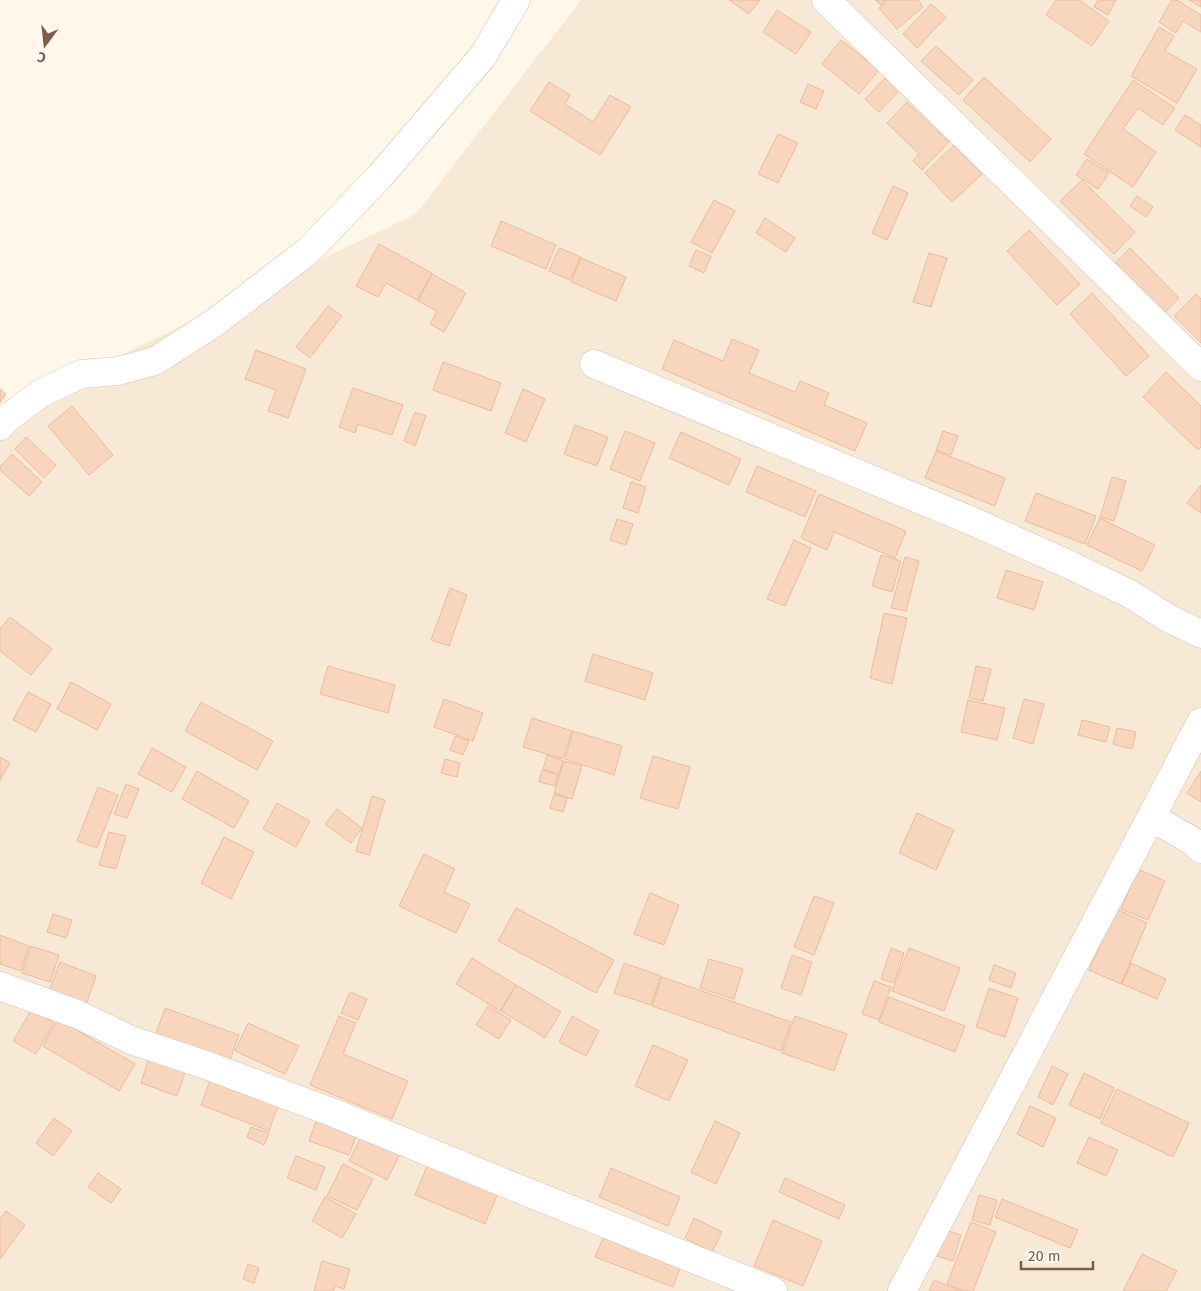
<svg xmlns="http://www.w3.org/2000/svg" width="1201" height="1291" font-family="'Fira Sans',sans-serif">
<rect width="100%" height="100%" fill="#fff7e9"/>
<path fill="#f8e9d6" d="M581,0H1201V1291H0V413L416,214Z"/>
<path fill="#f8d5bd" stroke="#ecbb9b" d="M729,0H760L749,14Z
M875,0H886L881,5Z
M888,0H918L923,7L897,29L879,8Z
M1056,0H1079L1109,21L1092,46L1046,15Z
M1098,0H1116L1108,15L1094,7Z
M1172,0H1177L1201,15V32L1183,21L1176,33L1159,22Z
M1189,0H1201V7Z
M931,4L946,17L917,48L903,34Z
M777,10L811,32L796,54L763,32Z
M1159,27L1174,36L1165,51L1197,69L1177,103L1131,76Z
M841,40L879,70L859,94L822,64Z
M936,46L973,80L959,95L921,61Z
M984,77L1051,139L1030,162L963,100Z
M885,78L899,91L879,112L865,99Z
M1133,80L1175,108L1163,125L1138,108L1123,129L1156,152L1133,187L1084,154Z
M549,82L570,95L565,104L593,122L610,95L631,107L600,155L530,111Z
M808,84L824,91L816,109L800,102Z
M907,102L949,142L922,170L913,161L919,154L887,123Z
M1185,115L1201,125V147L1175,130Z
M778,134L798,143L778,183L758,174Z
M954,145L982,174L952,202L925,173Z
M1087,159L1109,173L1098,189L1076,175Z
M1082,180L1135,232L1114,254L1060,201Z
M893,186L908,193L887,240L872,233Z
M1137,196L1153,207L1146,217L1130,206Z
M714,200L735,211L712,253L691,242Z
M765,218L795,238L786,252L756,233Z
M501,221L556,245L546,269L491,246Z
M1029,230L1080,284L1057,305L1007,251Z
M379,244L432,273L417,300L386,283L378,297L356,286Z
M559,248L581,257L570,280L549,271Z
M1130,248L1179,298L1165,312L1115,263Z
M696,250L711,256L704,273L689,266Z
M929,253L947,258L931,307L913,302Z
M581,258L626,277L616,301L571,282Z
M432,274L466,293L444,332L430,324L437,311L418,301Z
M1092,293L1149,356L1126,376L1070,314Z
M1196,294L1201,299V343L1174,316Z
M328,306L342,316L310,358L296,347Z
M732,339L759,350L749,373L795,392L800,381L829,393L824,405L867,423L855,451L662,369L674,340L723,361Z
M256,350L306,369L288,418L268,411L276,390L245,379Z
M443,362L501,383L491,411L433,390Z
M1166,372L1201,406V447L1198,450L1143,397Z
M353,388L403,405L392,435L358,424L355,433L339,427Z
M0,389L6,394L0,403Z
M523,389L545,399L526,442L505,433Z
M72,406L113,455L89,475L48,426Z
M415,412L426,416L415,446L404,441Z
M575,425L608,437L597,466L564,454Z
M625,431L655,443L640,481L610,469Z
M943,431L958,436L951,455L936,450Z
M681,432L741,459L729,485L669,458Z
M26,437L56,465L44,478L15,449Z
M936,451L1005,478L995,506L925,478Z
M12,454L42,482L29,496L0,470V467Z
M757,466L816,491L805,517L746,492Z
M1112,477L1126,481L1114,521L1100,517Z
M631,482L646,487L638,513L623,508Z
M1201,485V513L1187,503Z
M1036,493L1096,516L1085,544L1025,521Z
M819,494L906,531L895,558L834,532L827,550L801,538Z
M1100,518L1155,545L1142,571L1087,545Z
M617,519L633,524L626,545L610,540Z
M794,540L811,548L785,606L767,599Z
M881,555L901,561L892,592L872,586Z
M905,557L919,561L906,611L891,608Z
M1006,570L1043,582L1034,610L997,598Z
M450,588L467,595L449,646L431,640Z
M884,613L907,618L892,684L870,678Z
M10,617L52,649L31,675L0,651V629Z
M593,654L653,673L645,700L585,681Z
M328,666L395,685L388,713L320,694Z
M976,666L991,669L983,701L969,698Z
M71,682L111,704L97,730L57,709Z
M28,692L51,704L36,732L13,720Z
M444,699L483,713L473,741L434,727Z
M1024,699L1044,704L1033,744L1013,738Z
M968,700L1005,708L997,740L961,732Z
M201,702L273,741L257,770L185,731Z
M532,718L572,731L563,759L523,747Z
M1082,720L1110,727L1106,742L1078,735Z
M1117,728L1136,732L1132,749L1113,744Z
M573,731L622,746L614,775L565,759Z
M455,736L469,741L463,755L450,750Z
M152,748L186,767L172,792L138,774Z
M547,755L563,761L559,774L543,769Z
M653,756L690,767L678,809L640,798Z
M0,757L10,763L0,780Z
M445,759L460,763L457,777L441,773Z
M564,761L582,766L572,799L554,793Z
M542,770L558,775L555,786L539,782Z
M197,771L249,801L234,828L182,799Z
M1201,771V802L1187,793Z
M126,784L139,789L127,818L114,814Z
M98,787L118,795L97,848L77,841Z
M554,794L567,798L563,812L550,808Z
M372,796L385,800L369,855L356,851Z
M277,803L310,821L296,847L263,829Z
M337,809L362,828L351,843L325,824Z
M917,813L954,830L936,870L899,853Z
M109,832L126,836L116,869L99,865Z
M224,837L254,852L231,899L201,883Z
M424,854L455,869L444,892L470,904L456,933L399,906Z
M1138,869L1165,881L1148,920L1121,909Z
M650,893L679,905L664,945L634,934Z
M814,896L834,903L814,955L794,947Z
M516,908L614,960L596,993L498,941Z
M1116,909L1147,923L1121,984L1089,970Z
M53,914L72,920L66,938L47,932Z
M0,935L29,946L21,971L0,964Z
M31,946L59,955L50,982L22,973Z
M891,948L904,953L894,983L881,979Z
M909,948L960,968L944,1011L892,991Z
M792,955L812,962L801,995L781,988Z
M472,958L516,985L500,1011L456,984Z
M709,959L743,969L734,999L700,988Z
M60,962L96,976L86,1005L49,991Z
M624,963L661,976L651,1005L614,993Z
M1131,963L1166,979L1157,999L1122,984Z
M994,965L1016,973L1011,988L989,980Z
M662,977L791,1022L781,1051L652,1006Z
M874,981L891,987L879,1020L862,1014Z
M516,985L561,1012L545,1038L501,1011Z
M989,988L1018,998L1005,1037L976,1027Z
M350,992L367,999L358,1020L341,1013Z
M889,997L965,1026L955,1052L879,1022Z
M488,1006L511,1020L499,1039L476,1025Z
M165,1008L239,1035L229,1063L155,1036Z
M32,1009L54,1023L36,1054L13,1041Z
M339,1016L356,1023L343,1054L408,1081L392,1119L310,1085Z
M572,1016L599,1031L586,1056L559,1042Z
M795,1016L847,1034L834,1071L782,1053Z
M58,1019L135,1064L119,1091L43,1046Z
M248,1023L299,1046L285,1074L235,1051Z
M653,1045L688,1060L669,1101L635,1086Z
M150,1055L187,1067L177,1096L141,1083Z
M1052,1066L1068,1074L1053,1105L1038,1097Z
M1084,1073L1114,1088L1100,1119L1069,1105Z
M211,1078L279,1103L269,1131L201,1105Z
M1117,1089L1189,1123L1173,1157L1101,1123Z
M1030,1106L1056,1118L1043,1147L1017,1134Z
M54,1118L72,1131L53,1156L36,1143Z
M317,1119L357,1133L349,1155L309,1141Z
M715,1121L740,1133L716,1184L691,1172Z
M251,1127L269,1133L264,1145L247,1137Z
M362,1135L400,1154L387,1180L349,1161Z
M1089,1137L1118,1150L1106,1176L1077,1163Z
M296,1156L325,1167L316,1190L287,1178Z
M343,1164L373,1179L357,1210L327,1196Z
M428,1164L498,1193L485,1224L415,1195Z
M611,1168L680,1197L668,1226L599,1197Z
M98,1173L121,1189L111,1203L88,1187Z
M785,1178L845,1205L839,1219L779,1192Z
M979,1195L997,1200L990,1225L972,1220Z
M325,1197L356,1214L342,1238L312,1221Z
M1002,1199L1078,1230L1070,1248L995,1217Z
M6,1211L25,1225L0,1259V1219Z
M694,1218L722,1232L712,1252L685,1238Z
M773,1220L822,1241L803,1286L754,1266Z
M971,1222L996,1232L973,1291H965L947,1284Z
M942,1229L961,1235L953,1261L934,1255Z
M604,1236L681,1266L673,1287L595,1257Z
M1142,1254L1177,1271L1166,1291H1123Z
M322,1261L350,1269L344,1289L335,1286L333,1291H314Z
M248,1264L259,1268L254,1283L243,1279Z
M934,1280L961,1291H929Z"/>
<g fill="none" stroke-linecap="round" stroke-linejoin="round">
<g stroke="#d6c0af" stroke-width="29">
<path id="minor" d="M826,0L1201,367
M594,364L974,522L1070,565L1130,594L1168,618L1201,634
M0,426L5,420L41,393L81,374L118,371L155,361L214,323L308,251L381,175L483,56L516,0
M1151,817L1194,842L1201,849
M0,986L77,1014L131,1040L206,1065L334,1113L522,1190L773,1291
M902,1291L1201,722"/>
</g>
<use href="#minor" stroke="#fff" stroke-width="28"/>
</g>
<g transform="translate(45 45) rotate(195)" stroke="#fffaf2" stroke-width="4" paint-order="stroke">
<path d="M0-4L9 19L0 12L-9 19Z" fill="#7e5c48"/>
<text y="-8" font-size="14" font-weight="bold" text-anchor="middle" fill="#7e5c48">С</text>
</g>
<path d="M1021 1261v8h72v-8" fill="none" stroke="#7e5c48" stroke-width="2.5"/>
<text x="1028" y="1261" font-size="15" fill="#7e5c48" stroke="#fffaf2" stroke-width="4" paint-order="stroke">20 m</text>
</svg>
